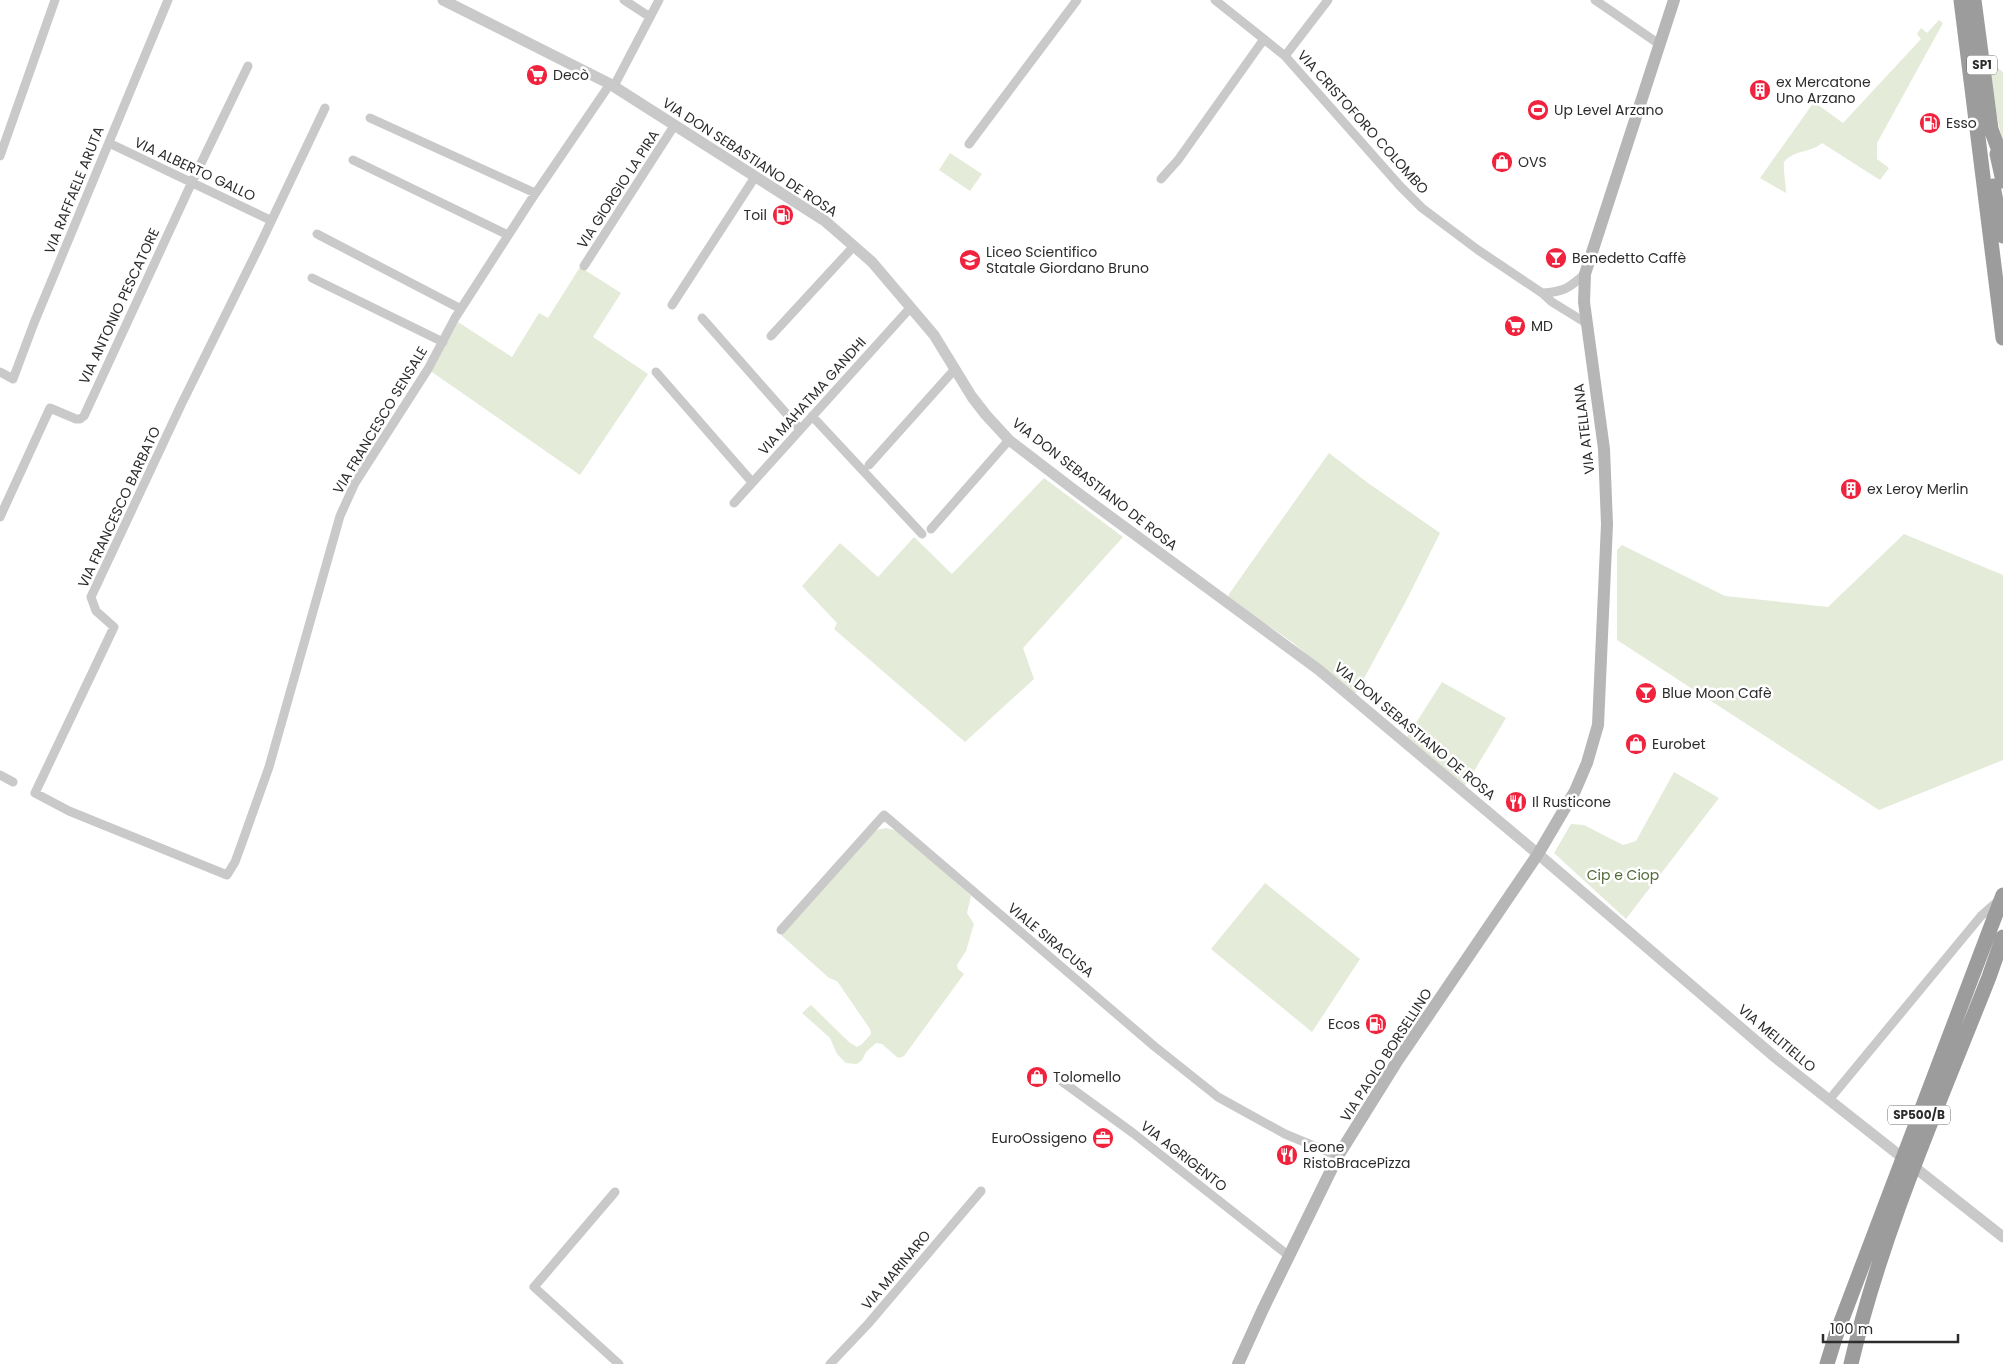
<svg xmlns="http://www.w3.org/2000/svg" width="2003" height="1364" font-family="Poppins,sans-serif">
<rect width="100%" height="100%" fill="#fff"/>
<path fill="#e4ebd8" d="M1939,20L1943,23L1877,143V159L1889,168L1880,180L1822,143C1811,153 1795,149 1784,162C1783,172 1786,182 1786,193L1760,178L1814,102L1843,123L1921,39L1917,34L1921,28L1927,33Z
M1989,65L1995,66L2003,72V142L1998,122Z
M950,153L982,174L970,191L939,170Z
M580,267L621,293L593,337L648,374L580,475L429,370L458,322L512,357L539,313L548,318Z
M1329,453L1368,483L1440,533L1406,601L1355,695L1292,642L1228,598L1229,594Z
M1044,478L1123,537L1023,648L1034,679L965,742L834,629L837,623L802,586L840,543L878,577L914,537L952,574Z
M1904,534L2003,575V760L1879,810L1617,640V550L1622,545L1725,596L1828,607Z
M1442,682L1506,718L1465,786L1407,737Z
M1674,772L1719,798L1626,919L1554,853L1571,824L1584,825L1623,845L1636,841Z
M886,828L898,831L971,896L967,913L974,924L966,951L957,965L958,969L964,974L904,1056L899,1058L897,1057L882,1044L876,1043L866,1052L862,1060L857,1064L846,1063L837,1054L830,1038L802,1013L811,1005L849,1042L857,1047L862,1044L871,1034L870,1029L837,981L829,978L781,935L876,830Z
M1265,883L1360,959L1312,1032L1211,949Z"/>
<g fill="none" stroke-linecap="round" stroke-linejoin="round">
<path stroke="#c9c9c9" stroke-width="9" d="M624,0L650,17
M1215,0L1285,56L1400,186L1422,208L1478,250L1542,293L1552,302L1586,323
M1595,0L1659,44
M1285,56L1328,0
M614,86L659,0
M325,108L257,251L181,405L91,597L96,611L114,627L35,793L69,811L227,875L235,862L243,840L269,767L340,516L355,483L428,369L455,318L531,200L610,84
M370,118L535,193
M109,143L270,220
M969,144L1077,0
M0,156L55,0
M353,160L508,235
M1161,179L1178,160L1264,39
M317,234L461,309
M584,266L674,126
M312,278L443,342
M1542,293C1564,292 1569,288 1585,274
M672,305L755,177
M702,318L800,429
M771,336L854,246
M0,372L13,379L34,323L168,0
M656,372L752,482
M812,416L922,534
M869,465L955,369
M734,503L911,307
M0,517L50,408L76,419H80L84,416L192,182L248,66
M931,529L1009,440
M0,775L13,782
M781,930L884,815L1154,1046L1218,1097L1285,1134L1338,1156
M1060,1080L1133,1133L1289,1256
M1829,1100L1981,916L1997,902
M615,1192L534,1287L619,1364
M830,1364L868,1324L981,1191"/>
<path stroke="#c9c9c9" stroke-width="11" d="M443,0L610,84L825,221L872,262L934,335L972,397L986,415L1009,440L1077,492L1319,670L1538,854L1776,1058L2003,1237"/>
<path stroke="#b6b6b6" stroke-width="12" d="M1238,1364L1263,1309L1338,1156L1396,1063L1538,854L1575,791L1587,763L1598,725L1607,524L1604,449L1584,302L1585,274L1674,0"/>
<path stroke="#9c9c9c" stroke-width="15" d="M1961,0L2003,338
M1974,0L1991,129L2003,162
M1997,154L2003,181
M1993,186L2003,236
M1827,1364L1836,1335"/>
<path stroke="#9c9c9c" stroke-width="15" d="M1836,1335L2003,895
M1851,1364C1882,1231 1939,1104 1989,977L2003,937"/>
</g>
<defs>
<g id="supermarket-disc" transform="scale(1.125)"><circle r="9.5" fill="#ef233e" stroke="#fff"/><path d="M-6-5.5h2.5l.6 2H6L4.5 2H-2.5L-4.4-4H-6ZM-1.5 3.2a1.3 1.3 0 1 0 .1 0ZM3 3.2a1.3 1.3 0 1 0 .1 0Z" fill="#fff"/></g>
<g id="building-disc" transform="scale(1.125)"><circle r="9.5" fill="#ef233e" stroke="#fff"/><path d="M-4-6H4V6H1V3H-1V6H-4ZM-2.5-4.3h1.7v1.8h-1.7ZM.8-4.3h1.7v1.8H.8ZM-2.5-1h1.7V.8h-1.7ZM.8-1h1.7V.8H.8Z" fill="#fff"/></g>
<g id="stadium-disc" transform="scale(1.125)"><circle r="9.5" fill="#ef233e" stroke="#fff"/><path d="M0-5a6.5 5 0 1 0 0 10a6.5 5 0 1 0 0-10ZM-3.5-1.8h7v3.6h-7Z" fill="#fff"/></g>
<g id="fuel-disc" transform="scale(1.125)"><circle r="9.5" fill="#ef233e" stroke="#fff"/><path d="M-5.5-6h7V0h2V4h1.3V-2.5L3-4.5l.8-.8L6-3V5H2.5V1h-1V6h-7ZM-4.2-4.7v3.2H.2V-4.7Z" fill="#fff"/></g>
<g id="shop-disc" transform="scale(1.125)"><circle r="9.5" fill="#ef233e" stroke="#fff"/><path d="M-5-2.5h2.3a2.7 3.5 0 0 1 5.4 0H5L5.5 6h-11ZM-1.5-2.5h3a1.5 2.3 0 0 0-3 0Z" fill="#fff"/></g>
<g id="bar-disc" transform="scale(1.125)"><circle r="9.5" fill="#ef233e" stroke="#fff"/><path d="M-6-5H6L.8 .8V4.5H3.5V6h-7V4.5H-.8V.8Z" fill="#fff"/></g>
<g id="school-disc" transform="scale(1.125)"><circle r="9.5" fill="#ef233e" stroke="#fff"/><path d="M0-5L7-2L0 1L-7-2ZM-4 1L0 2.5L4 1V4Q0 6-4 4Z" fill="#fff"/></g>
<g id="restaurant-disc" transform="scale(1.125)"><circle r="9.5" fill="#ef233e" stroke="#fff"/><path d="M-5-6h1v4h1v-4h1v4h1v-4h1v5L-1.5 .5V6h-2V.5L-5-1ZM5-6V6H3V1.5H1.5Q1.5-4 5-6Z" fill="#fff"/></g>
<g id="office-disc" transform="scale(1.125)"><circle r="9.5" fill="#ef233e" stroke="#fff"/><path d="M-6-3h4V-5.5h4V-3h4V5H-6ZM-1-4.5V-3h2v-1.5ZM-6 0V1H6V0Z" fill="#fff"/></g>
</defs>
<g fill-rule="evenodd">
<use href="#supermarket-disc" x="537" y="75"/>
<use href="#building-disc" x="1760" y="90"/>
<use href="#stadium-disc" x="1538" y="110"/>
<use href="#fuel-disc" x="1930" y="123"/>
<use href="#shop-disc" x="1502" y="162"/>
<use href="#fuel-disc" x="783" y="215"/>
<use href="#bar-disc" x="1556" y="258"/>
<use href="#school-disc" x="970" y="260"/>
<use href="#supermarket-disc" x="1515" y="326"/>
<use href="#building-disc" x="1851" y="489"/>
<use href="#bar-disc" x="1646" y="693"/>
<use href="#shop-disc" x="1636" y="744"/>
<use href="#restaurant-disc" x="1516" y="802"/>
<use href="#fuel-disc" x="1376" y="1024"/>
<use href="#shop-disc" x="1037" y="1077"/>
<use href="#office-disc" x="1103" y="1138"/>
<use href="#restaurant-disc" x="1287" y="1155"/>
</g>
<g text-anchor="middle" stroke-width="5" stroke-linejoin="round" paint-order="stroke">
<g fill="#fff" stroke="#6b6b6b" stroke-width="1">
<rect x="1967" y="55.5" width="30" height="19" rx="4"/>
<rect x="1888" y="1105.5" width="62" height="19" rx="4"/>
</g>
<g font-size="12" font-weight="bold" fill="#2c2c2c">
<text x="1982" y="69">SP1</text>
<text x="1919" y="1119">SP500/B</text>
</g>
<g font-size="14" fill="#2c2c2c" stroke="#fff" text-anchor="start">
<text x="553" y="80">Decò</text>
<text x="1776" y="87">ex Mercatone<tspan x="1776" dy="16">Uno Arzano</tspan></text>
<text x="1554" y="115">Up Level Arzano</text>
<text x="1946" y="128">Esso</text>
<text x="1518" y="167">OVS</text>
<text x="767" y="220" text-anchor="end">Toil</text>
<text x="986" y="257">Liceo Scientifico<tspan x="986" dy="16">Statale Giordano Bruno</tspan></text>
<text x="1572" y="263">Benedetto Caffè</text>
<text x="1531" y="331">MD</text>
<text x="1867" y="494">ex Leroy Merlin</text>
<text x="1662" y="698">Blue Moon Cafè</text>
<text x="1652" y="749">Eurobet</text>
<text x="1532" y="807">Il Rusticone</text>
<text x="1360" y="1029" text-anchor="end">Ecos</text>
<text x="1053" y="1082">Tolomello</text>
<text x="1087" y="1143" text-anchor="end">EuroOssigeno</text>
<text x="1303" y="1152">Leone<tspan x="1303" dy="16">RistoBracePizza</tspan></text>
</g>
<g font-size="14" fill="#2c2c2c" stroke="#fff">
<text transform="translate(1363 122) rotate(48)" y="5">VIA CRISTOFORO COLOMBO</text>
<text transform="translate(750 157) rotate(33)" y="5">VIA DON SEBASTIANO DE ROSA</text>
<text transform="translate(195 169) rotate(25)" y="5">VIA ALBERTO GALLO</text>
<text transform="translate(618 189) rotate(-57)" y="5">VIA GIORGIO LA PIRA</text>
<text transform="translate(74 190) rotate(-68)" y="5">VIA RAFFAELE ARUTA</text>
<text transform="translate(119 306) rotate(-65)" y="5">VIA ANTONIO PESCATORE</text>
<text transform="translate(812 396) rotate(-48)" y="5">VIA MAHATMA GANDHI</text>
<text transform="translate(380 420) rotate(-59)" y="5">VIA FRANCESCO SENSALE</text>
<text transform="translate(1584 429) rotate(-97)" y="5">VIA ATELLANA</text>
<text transform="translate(1095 484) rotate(38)" y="5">VIA DON SEBASTIANO DE ROSA</text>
<text transform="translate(119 507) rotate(-65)" y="5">VIA FRANCESCO BARBATO</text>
<text transform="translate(1415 731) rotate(40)" y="5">VIA DON SEBASTIANO DE ROSA</text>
<text transform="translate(1051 940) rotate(40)" y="5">VIALE SIRACUSA</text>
<text transform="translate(1777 1038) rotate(40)" y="5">VIA MELITIELLO</text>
<text transform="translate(1386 1055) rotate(-57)" y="5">VIA PAOLO BORSELLINO</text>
<text transform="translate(1184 1156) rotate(38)" y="5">VIA AGRIGENTO</text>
<text transform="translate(896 1270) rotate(-50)" y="5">VIA MARINARO</text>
</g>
<g font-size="14" fill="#526a38" stroke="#fff">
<text x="1623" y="880">Cip e Ciop</text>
</g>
</g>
<path d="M1823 1334v8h135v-8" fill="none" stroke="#2c2c2c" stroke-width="2.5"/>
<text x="1830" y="1334" font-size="15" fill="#2c2c2c" stroke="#ffffff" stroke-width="4" paint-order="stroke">100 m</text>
</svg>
